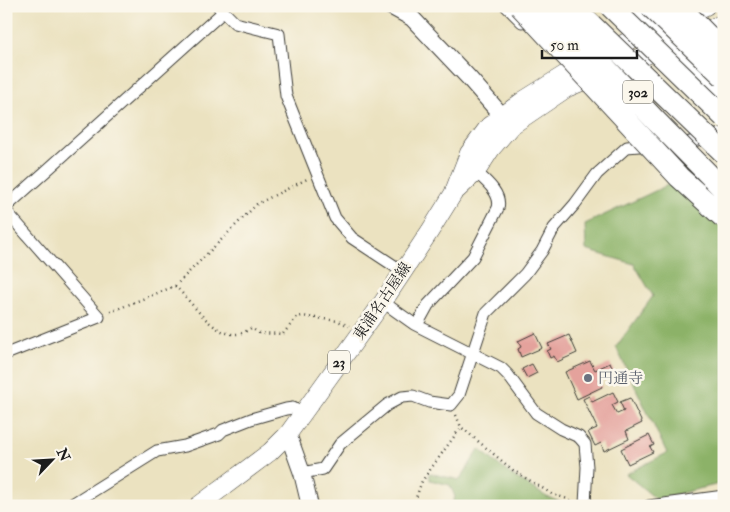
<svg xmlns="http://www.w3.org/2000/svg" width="730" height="512" font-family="'IM FELL Double Pica','Noto Serif JP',serif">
<rect width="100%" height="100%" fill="#fbf7ec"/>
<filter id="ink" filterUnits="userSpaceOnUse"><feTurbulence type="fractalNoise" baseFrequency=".02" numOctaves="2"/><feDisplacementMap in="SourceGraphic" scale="10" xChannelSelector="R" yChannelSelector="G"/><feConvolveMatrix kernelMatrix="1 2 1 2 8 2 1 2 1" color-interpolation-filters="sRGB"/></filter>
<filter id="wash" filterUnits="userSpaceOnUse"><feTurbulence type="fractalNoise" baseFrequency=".0096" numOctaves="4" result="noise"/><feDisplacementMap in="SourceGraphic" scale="20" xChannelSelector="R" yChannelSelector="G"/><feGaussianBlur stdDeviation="1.12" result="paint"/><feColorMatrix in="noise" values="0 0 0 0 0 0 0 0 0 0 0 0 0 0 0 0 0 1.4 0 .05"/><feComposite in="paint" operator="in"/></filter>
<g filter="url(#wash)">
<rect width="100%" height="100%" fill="#ebe2c0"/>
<path fill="#8cb267" stroke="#546742" d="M672,183L724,229V483L656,499L626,474L667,453L616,347L653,296L634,264L586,250L585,224Z
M479,449L510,474L547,497L571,506H451L455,497L450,485L430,480L429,473L460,480Z"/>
<g id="blocks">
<path fill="#e4a29c" d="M535,333L542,348L521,357L518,349L521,347L518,341Z
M569,335L577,353L557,362L554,356L550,358L547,351L551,349L548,344Z
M590,361L595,370L610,363L614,372L599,379L602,387L577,399L565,372Z
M532,364L537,373L527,378L522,369Z
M613,392L618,402L612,405L617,414L624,411L620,402L630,398L642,423L626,431L629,439L604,451L601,443L595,446L588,432L597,428L583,399L589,396L592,402Z
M649,435L654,445L650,447L653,452L628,464L621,449Z"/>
</g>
</g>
<g filter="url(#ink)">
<use href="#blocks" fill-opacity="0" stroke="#3b3a35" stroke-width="1"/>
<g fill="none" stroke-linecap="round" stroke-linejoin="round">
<g stroke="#3b3a35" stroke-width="13">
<path id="street" d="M218,6L235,23L279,34L286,96L335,218L352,238L402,271
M506,6L522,22
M677,144L686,143L724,133
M6,207L223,12
M6,211L99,317L6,354
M383,302L414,324L501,368L508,375L536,413L561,429L579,437L585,444L587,467L585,504L591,506
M417,325L428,305L473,257L498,208C502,194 486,181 476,172
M302,473L323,469L340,444L387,405L402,397L413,396L429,402L451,405L459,395L486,313L525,274L542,251L554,228L575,204L597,174L627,147L651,145
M69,506L157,451L185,446L219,434L223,430L251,419L286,409L293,408L302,413
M649,506L724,496"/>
</g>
<g stroke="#3b3a35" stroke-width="18">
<path id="secondary" d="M390,6L412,18L469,78L510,125
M288,434L302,473L310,506"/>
</g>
<g stroke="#3b3a35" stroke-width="19">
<path id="primary" d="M676,19L706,6
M457,190L476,172L491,149L511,126L567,88L724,23
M198,506L270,452L288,434L383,302L430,231L453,194L469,153L489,126L524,100L572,70L650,30"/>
</g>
<g stroke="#3b3a35" stroke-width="23">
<path id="highway" d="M636,6L662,30
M683,52L724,92"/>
</g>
<path stroke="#3b3a35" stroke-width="2.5" stroke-dasharray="1 4" stroke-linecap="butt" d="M175,286C194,303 221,351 251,328L259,333L283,334L297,317L302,316L338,321L349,326
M110,312L175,286L257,204L307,179
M456,415L461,427L514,471L552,494L574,501
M413,506L422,481L461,427"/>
<use href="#street" stroke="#fff" stroke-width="11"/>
<use href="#secondary" stroke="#fff" stroke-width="16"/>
<use href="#primary" stroke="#fff" stroke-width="18"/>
<use href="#highway" stroke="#fff" stroke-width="21"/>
<g stroke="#3b3a35" stroke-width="23" stroke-linecap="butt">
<path id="highway-bridge" d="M520,6L679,177L724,218
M547,6L656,121L724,190
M572,6L724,153
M610,6L724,117
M650,6L724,77
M679,6L724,52"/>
</g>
<use href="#highway-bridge" stroke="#fff" stroke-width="21"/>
</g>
</g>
<circle fill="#6b7280" stroke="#fbf7ec" stroke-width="2" cx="588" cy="378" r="5"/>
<g text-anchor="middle" stroke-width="5" stroke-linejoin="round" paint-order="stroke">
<g fill="#fbf7ec" stroke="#5f5e5a" stroke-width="1">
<rect x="623" y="80.5" width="30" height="23" rx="4"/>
<rect x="328" y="350.5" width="22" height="23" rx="4"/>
</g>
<g font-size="14" font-weight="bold" fill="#1c1c1c">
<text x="638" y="97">302</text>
<text x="339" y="367">23</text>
</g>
<g font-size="15" fill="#1c1c1c" stroke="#fbf7ec">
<text transform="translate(382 301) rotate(-56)" y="5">東浦名古屋線</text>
</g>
<g font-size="15" fill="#5b616d" stroke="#fbf7ec" text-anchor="start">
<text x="598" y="383">円通寺</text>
</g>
</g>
<rect width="730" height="512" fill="none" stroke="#fbf7ec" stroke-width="25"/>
<g transform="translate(52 460) rotate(65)" stroke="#fbf7ec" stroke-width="4" paint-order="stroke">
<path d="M0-4L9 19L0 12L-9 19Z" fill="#1c1c1c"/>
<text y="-8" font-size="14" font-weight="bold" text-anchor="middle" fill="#1c1c1c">N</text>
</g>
<path d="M542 50v8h95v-8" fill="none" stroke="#1c1c1c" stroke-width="2.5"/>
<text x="550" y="50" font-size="15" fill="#1c1c1c" stroke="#fbf7ec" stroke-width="4" paint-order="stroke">50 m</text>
</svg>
